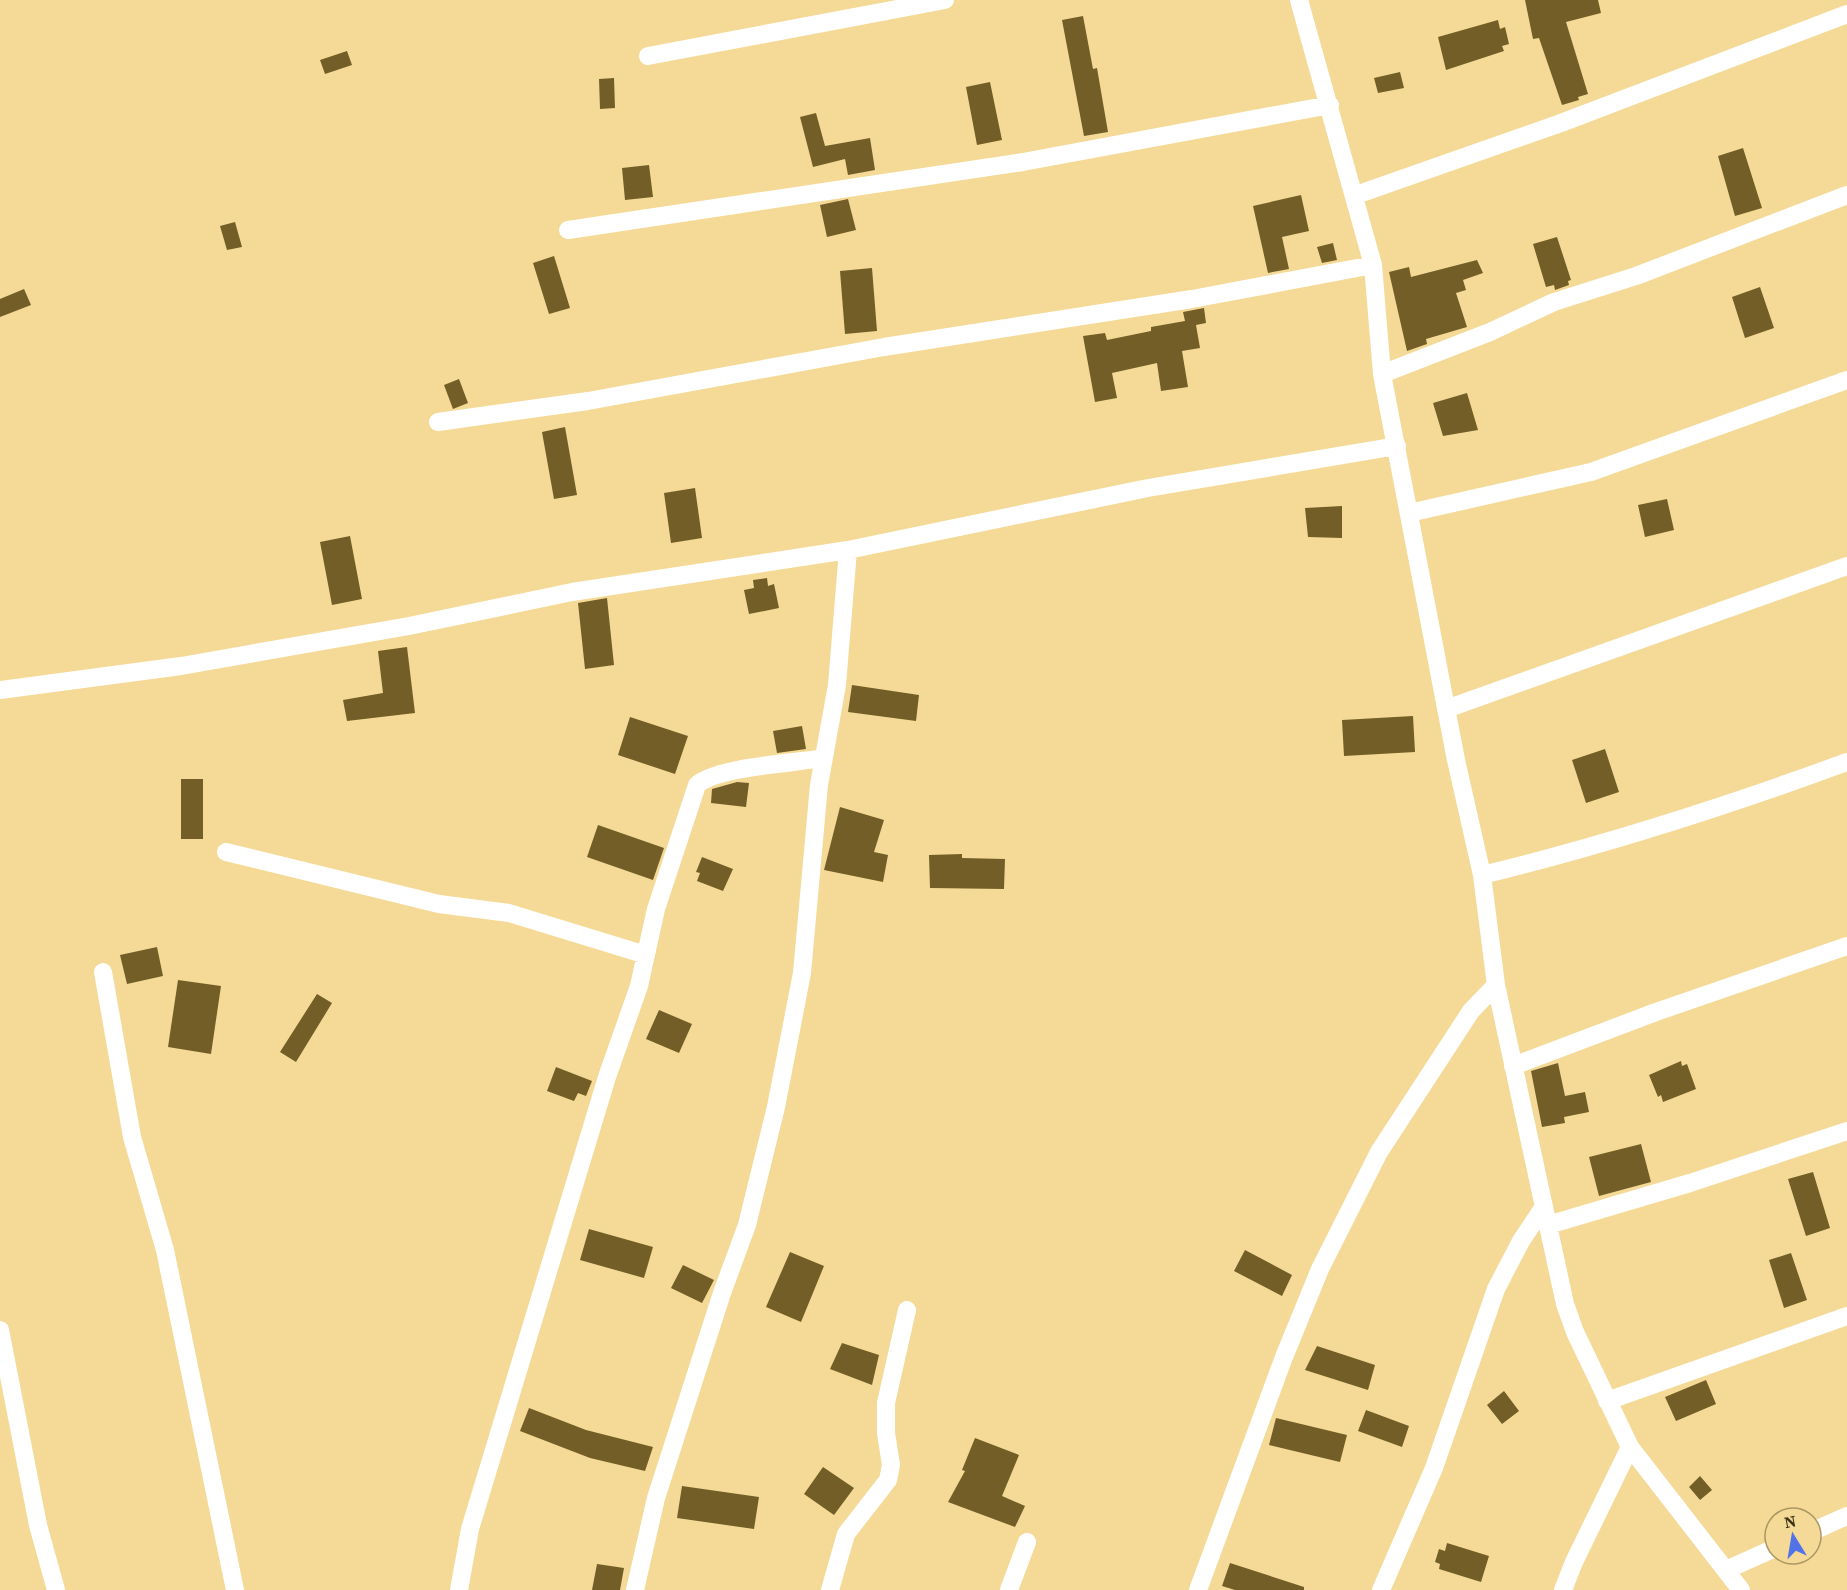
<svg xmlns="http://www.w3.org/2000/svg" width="1847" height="1590" font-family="'Source Serif 4',serif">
<rect width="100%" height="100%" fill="#f4da96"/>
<path fill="#725e26" d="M1525,0H1598L1601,13L1566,22L1588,94L1578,97L1579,100L1562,105L1539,38L1533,39Z
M1083,16L1093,69L1097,68L1108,132L1084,136L1062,20Z
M1498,20L1500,29L1505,27L1509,44L1502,46L1504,51L1446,70L1438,37Z
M347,51L352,65L325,74L320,60Z
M1400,72L1404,88L1378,93L1374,78Z
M614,78L615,108L600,109L599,79Z
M990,82L1002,140L977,145L966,87Z
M816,113L825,146L870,138L875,170L848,175L845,159L813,167L800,117Z
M1743,148L1762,208L1735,216L1718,156Z
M649,165L653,197L625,200L622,168Z
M1301,195L1309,231L1282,237L1289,269L1268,273L1253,206Z
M848,199L856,230L827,237L820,205Z
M235,222L242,247L227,250L220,226Z
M1557,237L1571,280L1568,281L1569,285L1555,290L1554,285L1546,287L1533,244Z
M1333,243L1337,260L1322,263L1317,247Z
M554,256L570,308L549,314L533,263Z
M1477,260L1483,273L1463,280L1466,290L1456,293L1467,327L1426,339L1427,344L1407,351L1389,272L1409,267L1411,277Z
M872,268L877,331L845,334L840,271Z
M1760,287L1774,328L1745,338L1732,297Z
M24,289L31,305L0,317V299Z
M1204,308L1206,323L1196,325L1200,348L1182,351L1188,387L1161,391L1157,363L1112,373L1117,398L1095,402L1083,336L1105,333L1107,340L1151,331V327L1185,321L1183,312Z
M459,379L468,403L453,409L444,385Z
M1467,393L1478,430L1443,436L1433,403Z
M565,427L577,495L554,499L542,432Z
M695,488L702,538L671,543L664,493Z
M1667,499L1674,530L1645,537L1638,505Z
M1342,506V538L1308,537L1305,508Z
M350,536L362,599L332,605L320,542Z
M767,578L768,586L774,584L779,608L749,614L744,590L754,588L753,580Z
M607,598L614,665L585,669L578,603Z
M407,647L415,713L347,721L343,700L383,693L378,651Z
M852,685L919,695L916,721L848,712Z
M1413,716L1415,752L1344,756L1342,720Z
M630,717L688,736L675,774L618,755Z
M802,726L806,749L777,753L773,731Z
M1605,749L1619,792L1586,803L1572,760Z
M181,779H203V839H181Z
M737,782L749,783L746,807L711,803L712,789Z
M840,807L884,820L874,852L888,855L883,882L824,870Z
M598,825L664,848L653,880L587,857Z
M962,854V858L1005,859L1004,889L930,888L929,855Z
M702,857L733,869L723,891L697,881L700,873L696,872Z
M157,947L163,976L127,984L120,955Z
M178,980L221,986L211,1054L168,1047Z
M317,994L332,1003L296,1062L280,1052Z
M659,1010L692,1024L679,1053L646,1039Z
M1681,1061L1682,1066L1687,1064L1696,1089L1663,1102L1661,1095L1658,1097L1649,1075Z
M1558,1063L1565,1096L1585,1092L1589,1112L1564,1117L1565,1123L1542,1127L1531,1071Z
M556,1067L592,1081L586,1096L578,1093L574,1101L547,1091Z
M1641,1144L1651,1182L1599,1196L1589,1157Z
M1813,1172L1830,1228L1806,1236L1788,1179Z
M589,1229L653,1247L644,1278L580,1260Z
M1245,1250L1292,1275L1282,1296L1234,1271Z
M790,1252L824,1266L801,1322L766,1307Z
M1791,1253L1807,1300L1784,1308L1769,1260Z
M683,1265L714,1280L702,1303L671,1288Z
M842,1343L879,1355L872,1385L830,1369Z
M1317,1346L1375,1365L1368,1390L1305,1370Z
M1706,1380L1716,1404L1676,1421L1665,1397Z
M1504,1391L1519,1411L1502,1424L1487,1405Z
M529,1408L586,1430L653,1447L645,1471L590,1458L520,1431Z
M1366,1410L1409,1426L1402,1447L1358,1431Z
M1276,1418L1347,1435L1340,1462L1269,1445Z
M975,1438L1019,1455L1002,1496L1025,1506L1015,1527L948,1502L965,1471L962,1470Z
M823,1467L854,1488L834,1515L804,1494Z
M1700,1476L1712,1490L1700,1500L1689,1487Z
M682,1486L759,1497L754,1529L677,1518Z
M1447,1543L1489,1556L1481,1582L1439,1569L1440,1564L1435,1562L1439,1549L1445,1551Z
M1230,1563L1304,1587V1590H1235L1222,1586Z
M597,1564L624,1568L620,1590H592Z"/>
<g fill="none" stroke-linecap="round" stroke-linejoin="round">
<path stroke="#fff" stroke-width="18" d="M1299,0L1373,265L1382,374L1456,760L1482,875L1496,985L1565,1304L1575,1332L1630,1447L1741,1590
M648,56L945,0
M1356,195L1561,123L1847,14
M568,230L1023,162L1330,105
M1382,374L1490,332L1554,302L1636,276L1847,195
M438,422L588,401L884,347L1192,299L1373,265
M1409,513L1591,472L1847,380
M0,690L181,666L409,626L572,592L848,550L1148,488L1397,446
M1446,709L1847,566
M226,852L439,904L509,913L646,955
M1482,875C1606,845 1727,806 1847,762
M103,972L132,1137L165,1250L235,1590
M1513,1066L1656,1012L1847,946
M1548,1225L1690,1183L1847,1131
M0,1330L38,1525L56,1590
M1607,1401L1847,1316
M1811,1532L1847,1516
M1726,1570L1775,1548
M459,1590L470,1529L607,1077L639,986L656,909L697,785C716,767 795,763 824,758
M635,1590L656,1498L722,1293L747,1225L776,1107L802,973L819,785L837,685L848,550
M830,1590L846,1534L888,1480L891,1465L886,1433V1403L907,1310
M1009,1590L1027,1542
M1198,1590L1284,1357L1320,1269L1379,1152L1471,1011L1496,985
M1381,1590L1434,1468L1496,1289L1521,1241L1543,1208
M1563,1590L1574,1562L1630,1447"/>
</g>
<g transform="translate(1793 1536) rotate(349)"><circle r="28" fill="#f4da96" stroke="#ab9763" stroke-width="1.5"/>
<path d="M0-4.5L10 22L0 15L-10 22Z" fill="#5372e7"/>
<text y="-9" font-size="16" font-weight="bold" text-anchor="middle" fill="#3e3317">N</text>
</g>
</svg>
